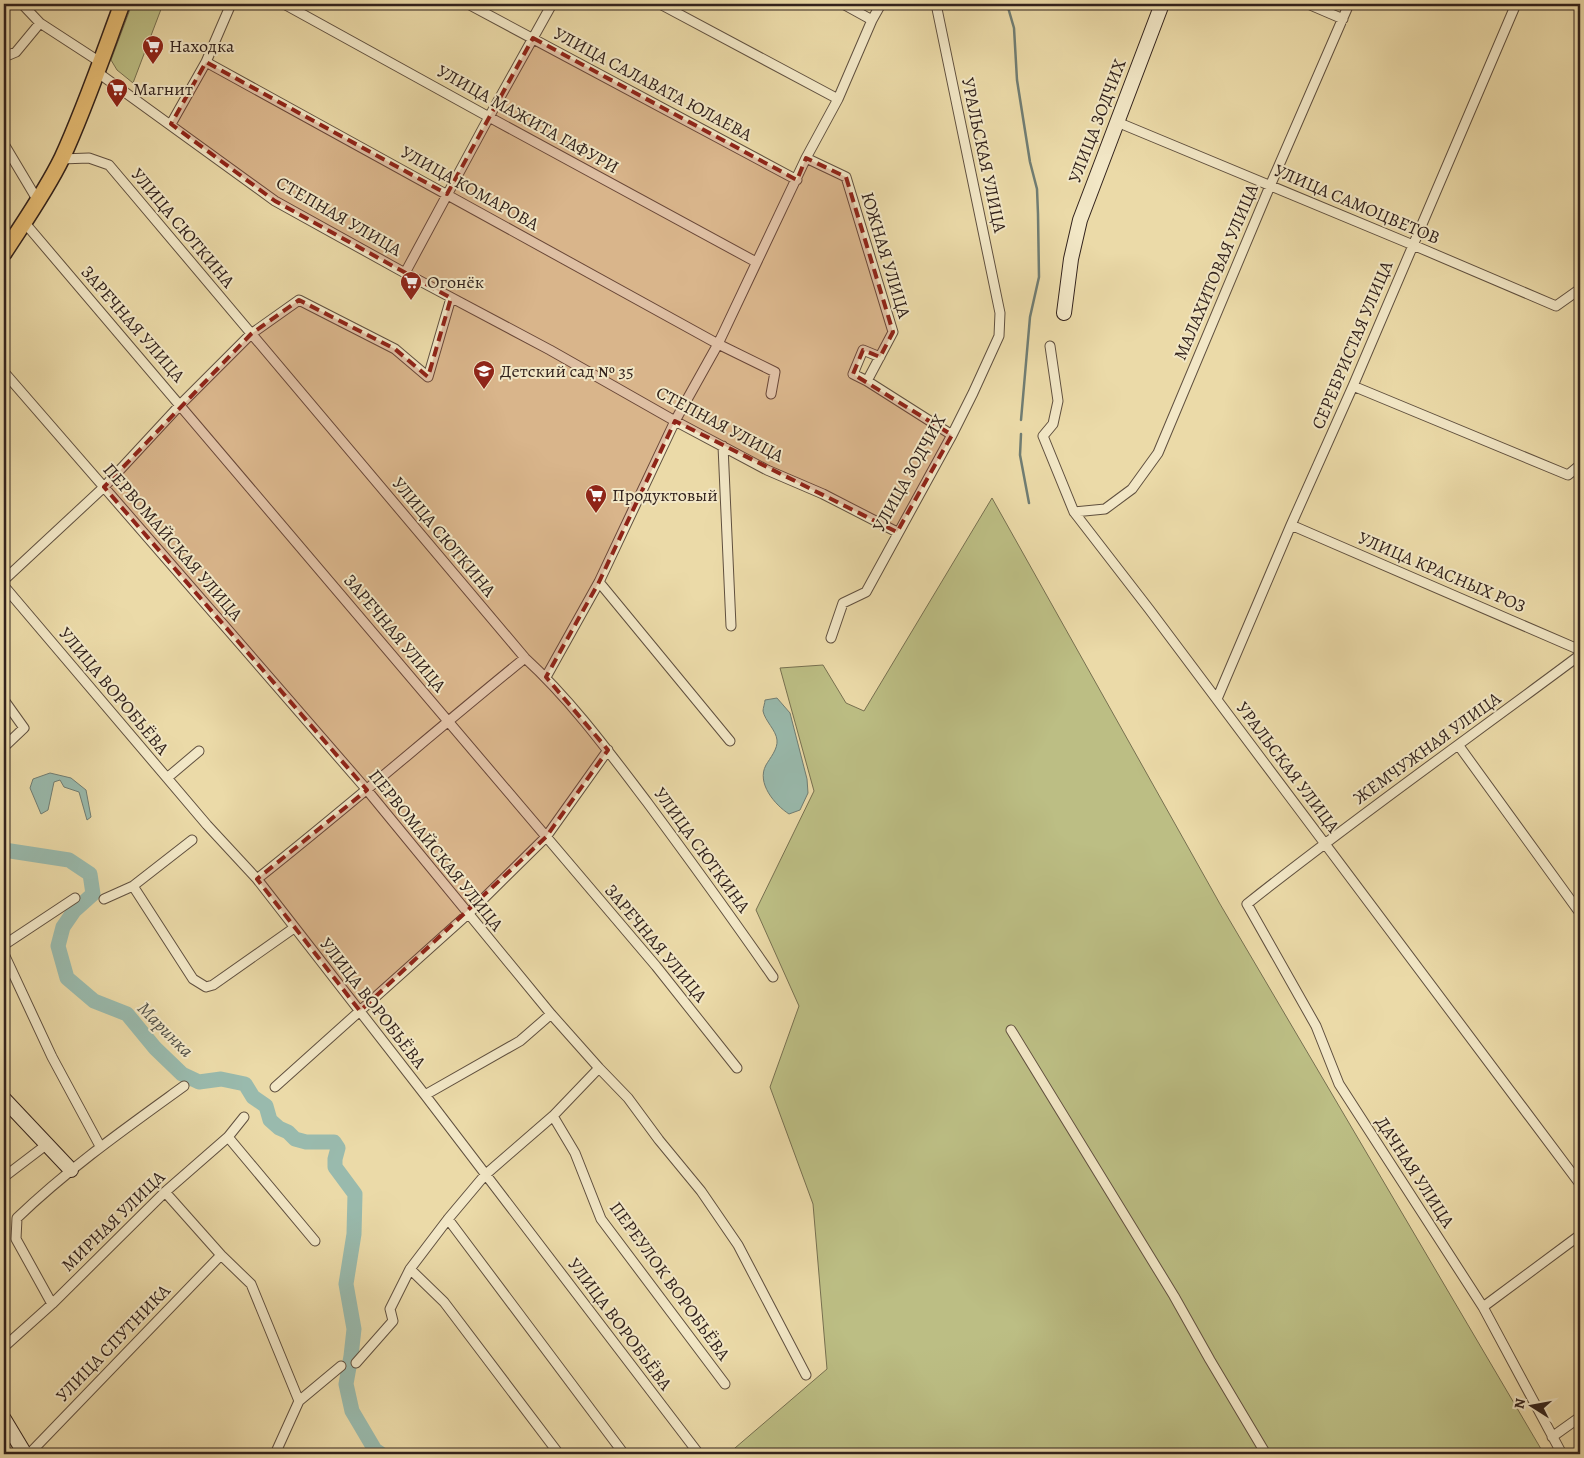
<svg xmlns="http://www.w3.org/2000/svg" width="1584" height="1458" font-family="Alegreya,serif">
<rect width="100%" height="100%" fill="#ebdaa8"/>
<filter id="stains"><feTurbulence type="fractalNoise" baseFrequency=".004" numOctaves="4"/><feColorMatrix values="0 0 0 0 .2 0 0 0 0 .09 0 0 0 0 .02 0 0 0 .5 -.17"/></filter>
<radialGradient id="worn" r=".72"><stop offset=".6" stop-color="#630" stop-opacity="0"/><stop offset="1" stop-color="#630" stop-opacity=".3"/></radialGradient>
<path fill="#bcbe84" stroke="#777050" d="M132,4H163L133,83L117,70L111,60Z
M992,498L1220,904L1544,1454H728L827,1369L813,1204L770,1087L799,1006L756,910L814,791L780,668L823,665L846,703L864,711Z"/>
<path fill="#99baad" stroke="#707d73" d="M777,698L790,713L807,779L808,793L800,810L789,814C775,805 756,783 766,765C770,758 778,749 777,740C776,730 765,721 763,711C763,708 765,703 765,700Z
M50,773L71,778L86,790L91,817L87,820L79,792L64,787L60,780L54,782L48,810L41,814L30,788L33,779Z"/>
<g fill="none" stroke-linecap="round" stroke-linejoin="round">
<path stroke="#707d73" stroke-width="2.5" d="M1007,4L1014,28L1017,80L1030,162L1037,189L1038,214L1039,277L1030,317L1021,420
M1021,434L1020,455L1029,503"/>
<path stroke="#99baad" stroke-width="15" d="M4,850L69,860L90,874L93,894L74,911L63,927L58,946L67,978L94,1001L127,1014L155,1048L182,1074L199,1082L221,1079L245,1084L253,1097L266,1106L270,1120L279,1128L288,1132L295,1139L306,1142H334L338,1148L335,1159V1167L355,1194L354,1234L346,1284L354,1329L351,1356L346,1384L352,1411L375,1450L381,1454"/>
<g stroke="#60503f" stroke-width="11">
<path id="street" d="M22,4L40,23L100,62
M284,4L489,117L756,262
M468,4L797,180
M660,4L838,99
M843,4L872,20
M1308,4L1343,19
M4,57L16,52L40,23
M206,62L718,344L775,372L771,394
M97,72L275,201L405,273L550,350L675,421L767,470L823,494L897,532
M1117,122L1413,245L1556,306L1580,289
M171,124L206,62L231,4
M4,144L38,201
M806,158L846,177L893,332L867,381
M61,159L89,158L109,165L131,191L525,658C571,700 609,752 647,802C690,860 732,918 773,977
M24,222L656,966L737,1068
M405,273L489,117L552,4
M1050,346L1058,401L1053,424L1043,436L1074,512L1149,609L1580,1184
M880,357L863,350L853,374L867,381L952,435
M4,372L367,790L551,1014L599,1068L628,1098L659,1140L701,1191L738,1245L806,1375
M1353,386L1568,475L1580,465
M723,446L731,626
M1074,512L1105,509L1132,489L1158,453L1270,186L1349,4
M1291,525L1580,650
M4,580L104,487L180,405L251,334L299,300L395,349L428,377L451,298
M599,582L730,741
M4,586L207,825L257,879L425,1095L699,1454
M831,638L843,603L866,592L952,435L973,393L999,336L1000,313L936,4
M546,677L599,582L675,421L718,344L806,158L838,99L872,20L881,4
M1217,699L1291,525L1353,386L1516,4
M4,700L24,728L4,747
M1459,746L1580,913
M167,778L199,751
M257,879C348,807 435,731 525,658
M133,886L193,979L206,987L213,985L294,928
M104,899L133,886L192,840
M4,945L75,898
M4,954L52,1057L100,1146
M1011,1030L1174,1296L1210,1360L1266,1454
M275,1087L468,914L546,837L608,750
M425,1095L520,1041L551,1014
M553,1116L575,1153L601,1219L725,1384
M228,1137L315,1241
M4,1177L46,1145
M165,1192L221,1255L251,1284L299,1401L275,1454
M448,1219L624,1454
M410,1269L444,1302L559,1454
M52,1304L16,1239L17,1218C69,1168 126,1128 184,1086
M1483,1307L1580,1235
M4,1347L52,1304L165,1192L228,1137L244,1117
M356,1363L393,1321L390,1309L410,1269L448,1219L485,1175L553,1116L599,1068
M299,1401L341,1366
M1552,1437L1580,1417
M29,1454L221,1255
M1562,1454L1483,1307L1339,1084L1316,1026L1247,904C1355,818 1469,738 1580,655"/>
</g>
<g stroke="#32221c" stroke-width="16">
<path id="secondary" d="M1064,313L1071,259L1080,220L1162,4
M4,1099L71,1170
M4,1419L25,1454"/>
</g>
<g stroke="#32221c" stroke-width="18">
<path id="primary" d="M4,253C24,222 46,191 62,158C85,108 103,55 122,4"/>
</g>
<use href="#street" stroke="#f2e7c6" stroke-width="9"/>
<use href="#secondary" stroke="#f2e7c6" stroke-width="14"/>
<use href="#primary" stroke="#e6bd74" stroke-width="15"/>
</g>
<path fill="#8f2418" fill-opacity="0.2" stroke="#8f2418" stroke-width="4" stroke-dasharray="10 6" stroke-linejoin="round" d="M533,38L797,180L806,158L846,177L893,332L880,357L863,350L853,374L952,435L897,532L675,421L599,582L546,677L608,750L546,837L360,1011L257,879L367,790L104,487L251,334L299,300L395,349L428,377L451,298L275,201L171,124L206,62L447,194Z"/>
<defs>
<g id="supermarket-pin" transform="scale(1.125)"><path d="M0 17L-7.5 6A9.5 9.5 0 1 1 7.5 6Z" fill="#8f2418" stroke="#f2e7c6"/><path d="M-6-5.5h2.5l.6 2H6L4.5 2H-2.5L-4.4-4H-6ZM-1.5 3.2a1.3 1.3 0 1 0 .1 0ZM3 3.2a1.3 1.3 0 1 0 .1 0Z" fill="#fff"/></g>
<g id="school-pin" transform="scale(1.125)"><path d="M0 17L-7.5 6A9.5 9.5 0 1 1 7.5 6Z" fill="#8f2418" stroke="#f2e7c6"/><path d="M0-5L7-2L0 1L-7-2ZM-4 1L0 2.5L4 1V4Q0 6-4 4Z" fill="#fff"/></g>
</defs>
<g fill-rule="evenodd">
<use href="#supermarket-pin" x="153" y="46"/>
<use href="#supermarket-pin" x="117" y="89"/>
<use href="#supermarket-pin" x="411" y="282"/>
<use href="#school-pin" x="484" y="371"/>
<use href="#supermarket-pin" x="596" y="495"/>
</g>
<g text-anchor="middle" stroke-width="4" stroke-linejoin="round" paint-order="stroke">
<g font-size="18" fill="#32221c" stroke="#f2e7c6" text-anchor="start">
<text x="169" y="52">Находка</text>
<text x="133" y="95">Магнит</text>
<text x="427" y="288">Огонёк</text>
<text x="500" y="377">Детский сад № 35</text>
<text x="612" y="501">Продуктовый</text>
</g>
<g font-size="18" fill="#32221c" stroke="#f2e7c6">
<text transform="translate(653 84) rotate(28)" y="6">УЛИЦА САЛАВАТА ЮЛАЕВА</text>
<text transform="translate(528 119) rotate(29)" y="6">УЛИЦА МАЖИТА ГАФУРИ</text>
<text transform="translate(1097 121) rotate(-69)" y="6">УЛИЦА ЗОДЧИХ</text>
<text transform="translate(984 155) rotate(78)" y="6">УРАЛЬСКАЯ УЛИЦА</text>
<text transform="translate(470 188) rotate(29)" y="6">УЛИЦА КОМАРОВА</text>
<text transform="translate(1357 204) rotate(23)" y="6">УЛИЦА САМОЦВЕТОВ</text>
<text transform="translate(339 216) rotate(30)" y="6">СТЕПНАЯ УЛИЦА</text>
<text transform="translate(183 228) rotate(50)" y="6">УЛИЦА СЮТКИНА</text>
<text transform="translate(886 255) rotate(73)" y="6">ЮЖНАЯ УЛИЦА</text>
<text transform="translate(1216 272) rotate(-67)" y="6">МАЛАХИТОВАЯ УЛИЦА</text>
<text transform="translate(133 324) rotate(49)" y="6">ЗАРЕЧНАЯ УЛИЦА</text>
<text transform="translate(1352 345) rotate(-67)" y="6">СЕРЕБРИСТАЯ УЛИЦА</text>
<text transform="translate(720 424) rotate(28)" y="6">СТЕПНАЯ УЛИЦА</text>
<text transform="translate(909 473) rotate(-61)" y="6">УЛИЦА ЗОДЧИХ</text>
<text transform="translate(444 537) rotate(50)" y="6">УЛИЦА СЮТКИНА</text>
<text transform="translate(173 542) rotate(49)" y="6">ПЕРВОМАЙСКАЯ УЛИЦА</text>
<text transform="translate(1442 572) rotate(23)" y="6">УЛИЦА КРАСНЫХ РОЗ</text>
<text transform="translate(395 633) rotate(50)" y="6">ЗАРЕЧНАЯ УЛИЦА</text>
<text transform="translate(114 691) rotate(50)" y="6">УЛИЦА ВОРОБЬЁВА</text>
<text transform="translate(1427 748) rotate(-36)" y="6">ЖЕМЧУЖНАЯ УЛИЦА</text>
<text transform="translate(1288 767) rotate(53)" y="6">УРАЛЬСКАЯ УЛИЦА</text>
<text transform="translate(436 850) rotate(51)" y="6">ПЕРВОМАЙСКАЯ УЛИЦА</text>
<text transform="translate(702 850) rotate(54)" y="6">УЛИЦА СЮТКИНА</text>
<text transform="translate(656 943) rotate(50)" y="6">ЗАРЕЧНАЯ УЛИЦА</text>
<text transform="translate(373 1003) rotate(52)" y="6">УЛИЦА ВОРОБЬЁВА</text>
<text transform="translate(1415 1172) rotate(57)" y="6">ДАЧНАЯ УЛИЦА</text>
<text transform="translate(113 1221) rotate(-44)" y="6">МИРНАЯ УЛИЦА</text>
<text transform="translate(670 1281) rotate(54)" y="6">ПЕРЕУЛОК ВОРОБЬЁВА</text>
<text transform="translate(620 1324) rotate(53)" y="6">УЛИЦА ВОРОБЬЁВА</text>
<text transform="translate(113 1343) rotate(-46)" y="6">УЛИЦА СПУТНИКА</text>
</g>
<g font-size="19" font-style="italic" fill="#515048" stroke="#f2e7c6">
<text transform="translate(166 1029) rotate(45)" y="7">Маринка</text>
</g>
</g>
<rect width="1584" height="1458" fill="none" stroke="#ebdaa8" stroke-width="20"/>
<rect x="5" y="5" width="1574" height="1448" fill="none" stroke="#32221c" stroke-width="2.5"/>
<rect x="10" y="10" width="1564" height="1438" fill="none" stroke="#32221c"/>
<g transform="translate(1532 1406) rotate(281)" stroke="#f2e7c6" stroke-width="4" paint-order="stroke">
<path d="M0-4L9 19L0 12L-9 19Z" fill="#32221c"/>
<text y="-8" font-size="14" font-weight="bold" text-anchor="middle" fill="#32221c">N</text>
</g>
<rect width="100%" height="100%" filter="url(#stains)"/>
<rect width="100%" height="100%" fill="url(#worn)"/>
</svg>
